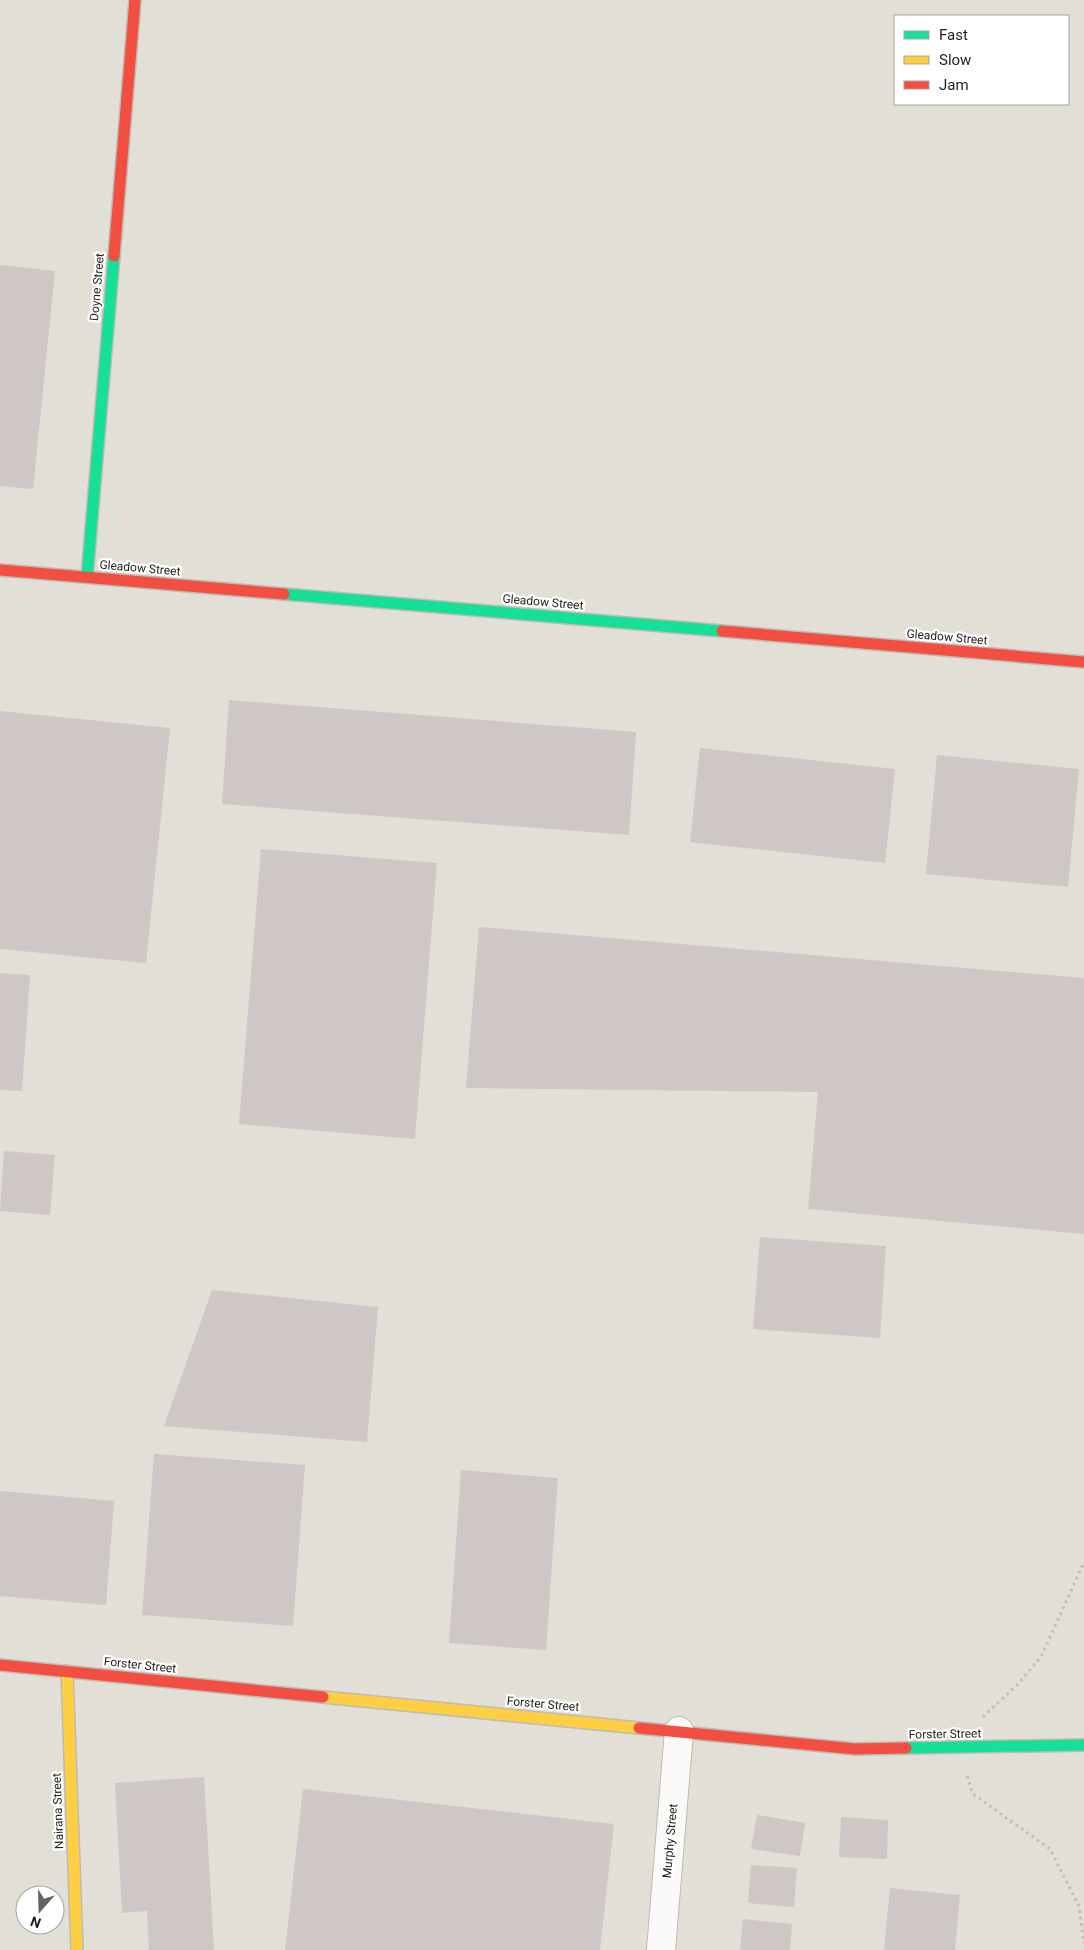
<svg xmlns="http://www.w3.org/2000/svg" width="1084" height="1950" font-family="Roboto,sans-serif">
<rect width="100%" height="100%" fill="#e2dfd7"/>
<path fill="#cfc6c6" d="M0,265L55,271L33,489L0,486Z
M229,700L636,732L629,835L222,804Z
M0,711L170,728L146,963L0,949Z
M700,748L895,769L885,863L690,842Z
M937,755L1079,769L1068,887L926,874Z
M261,849L437,863L415,1139L239,1124Z
M479,927L1084,978V1234L808,1209L818,1092L466,1088Z
M0,973L30,975L22,1091L0,1090Z
M4,1151L55,1155L50,1215L0,1211Z
M760,1237L886,1246L880,1338L753,1329Z
M212,1290L378,1307L367,1442L164,1426Z
M154,1454L305,1465L293,1626L142,1615Z
M461,1470L558,1478L546,1650L449,1643Z
M0,1491L114,1501L106,1605L0,1596Z
M204,1777L214,1950H149L147,1911L122,1913L115,1783Z
M303,1789L614,1824L600,1950H285Z
M757,1815L805,1823L800,1856L751,1849Z
M841,1817L888,1820L887,1859L839,1857Z
M751,1865L797,1868L794,1907L748,1903Z
M890,1888L960,1895L955,1950H884Z
M743,1919L792,1924L790,1950H740Z"/>
<g fill="none" stroke-linecap="round" stroke-linejoin="round">
<g stroke="#bdbbb5" stroke-width="30">
<path id="street" d="M661,1950L679,1731"/>
</g>
<g stroke="#bdbbb5" stroke-width="14">
<path id="fast" d="M87,577L114,256
M284,594L722,631
M906,1748L1084,1745"/>
</g>
<g stroke="#bdbbb5" stroke-width="14">
<path id="slow" d="M67,1671L77,1950
M323,1697L639,1728"/>
</g>
<g stroke="#bdbbb5" stroke-width="14">
<path id="jam" d="M114,256L135,0
M0,570L284,594
M722,631L1084,662
M0,1665L323,1697
M639,1728L855,1749L906,1748"/>
</g>
<path stroke="#bfbebc" stroke-width="3" stroke-dasharray="2.5 4" stroke-linecap="butt" d="M983,1717L1016,1686L1041,1657L1084,1562
M967,1776L973,1794L1050,1849L1079,1906L1084,1943"/>
<use href="#street" stroke="#fbfaf9" stroke-width="28"/>
<use href="#fast" stroke="#16e098" stroke-width="11"/>
<use href="#slow" stroke="#ffcf43" stroke-width="11"/>
<use href="#jam" stroke="#f24e42" stroke-width="11"/>
</g>
<g text-anchor="middle" stroke-width="4.5" stroke-linejoin="round" paint-order="stroke">
<g font-size="12" fill="#201e19" stroke="#fff">
<text transform="translate(97 287) rotate(-85)" y="4">Doyne Street</text>
<text transform="translate(140 568) rotate(5)" y="4">Gleadow Street</text>
<text transform="translate(543 602) rotate(5)" y="4">Gleadow Street</text>
<text transform="translate(947 637) rotate(5)" y="4">Gleadow Street</text>
<text transform="translate(140 1665) rotate(6)" y="4">Forster Street</text>
<text transform="translate(543 1704) rotate(5)" y="4">Forster Street</text>
<text transform="translate(945 1734) rotate(-1)" y="4">Forster Street</text>
<text transform="translate(58 1811) rotate(-92)" y="4">Nairana Street</text>
<text transform="translate(670 1841) rotate(-85)" y="4">Murphy Street</text>
</g>
</g>
<rect x="894" y="15" width="175" height="90" fill="#ffffff" stroke="#a6a5a3"/>
<rect x="904" y="31" width="25" height="8" fill="#16e098" stroke="#a6a5a3"/>
<text x="939" y="40" font-size="15" fill="#201e19">Fast</text>
<rect x="904" y="56" width="25" height="8" fill="#ffcf43" stroke="#a6a5a3"/>
<text x="939" y="65" font-size="15" fill="#201e19">Slow</text>
<rect x="904" y="81" width="25" height="8" fill="#f24e42" stroke="#a6a5a3"/>
<text x="939" y="90" font-size="15" fill="#201e19">Jam</text>
<g transform="translate(40 1910) rotate(200)"><circle r="24" fill="#ffffff" stroke="#a6a5a3"/>
<path d="M0-4L9 19L0 12L-9 19Z" fill="#64625c"/>
<text y="-8" font-size="14" font-weight="bold" text-anchor="middle" fill="#201e19">N</text>
</g>
</svg>
